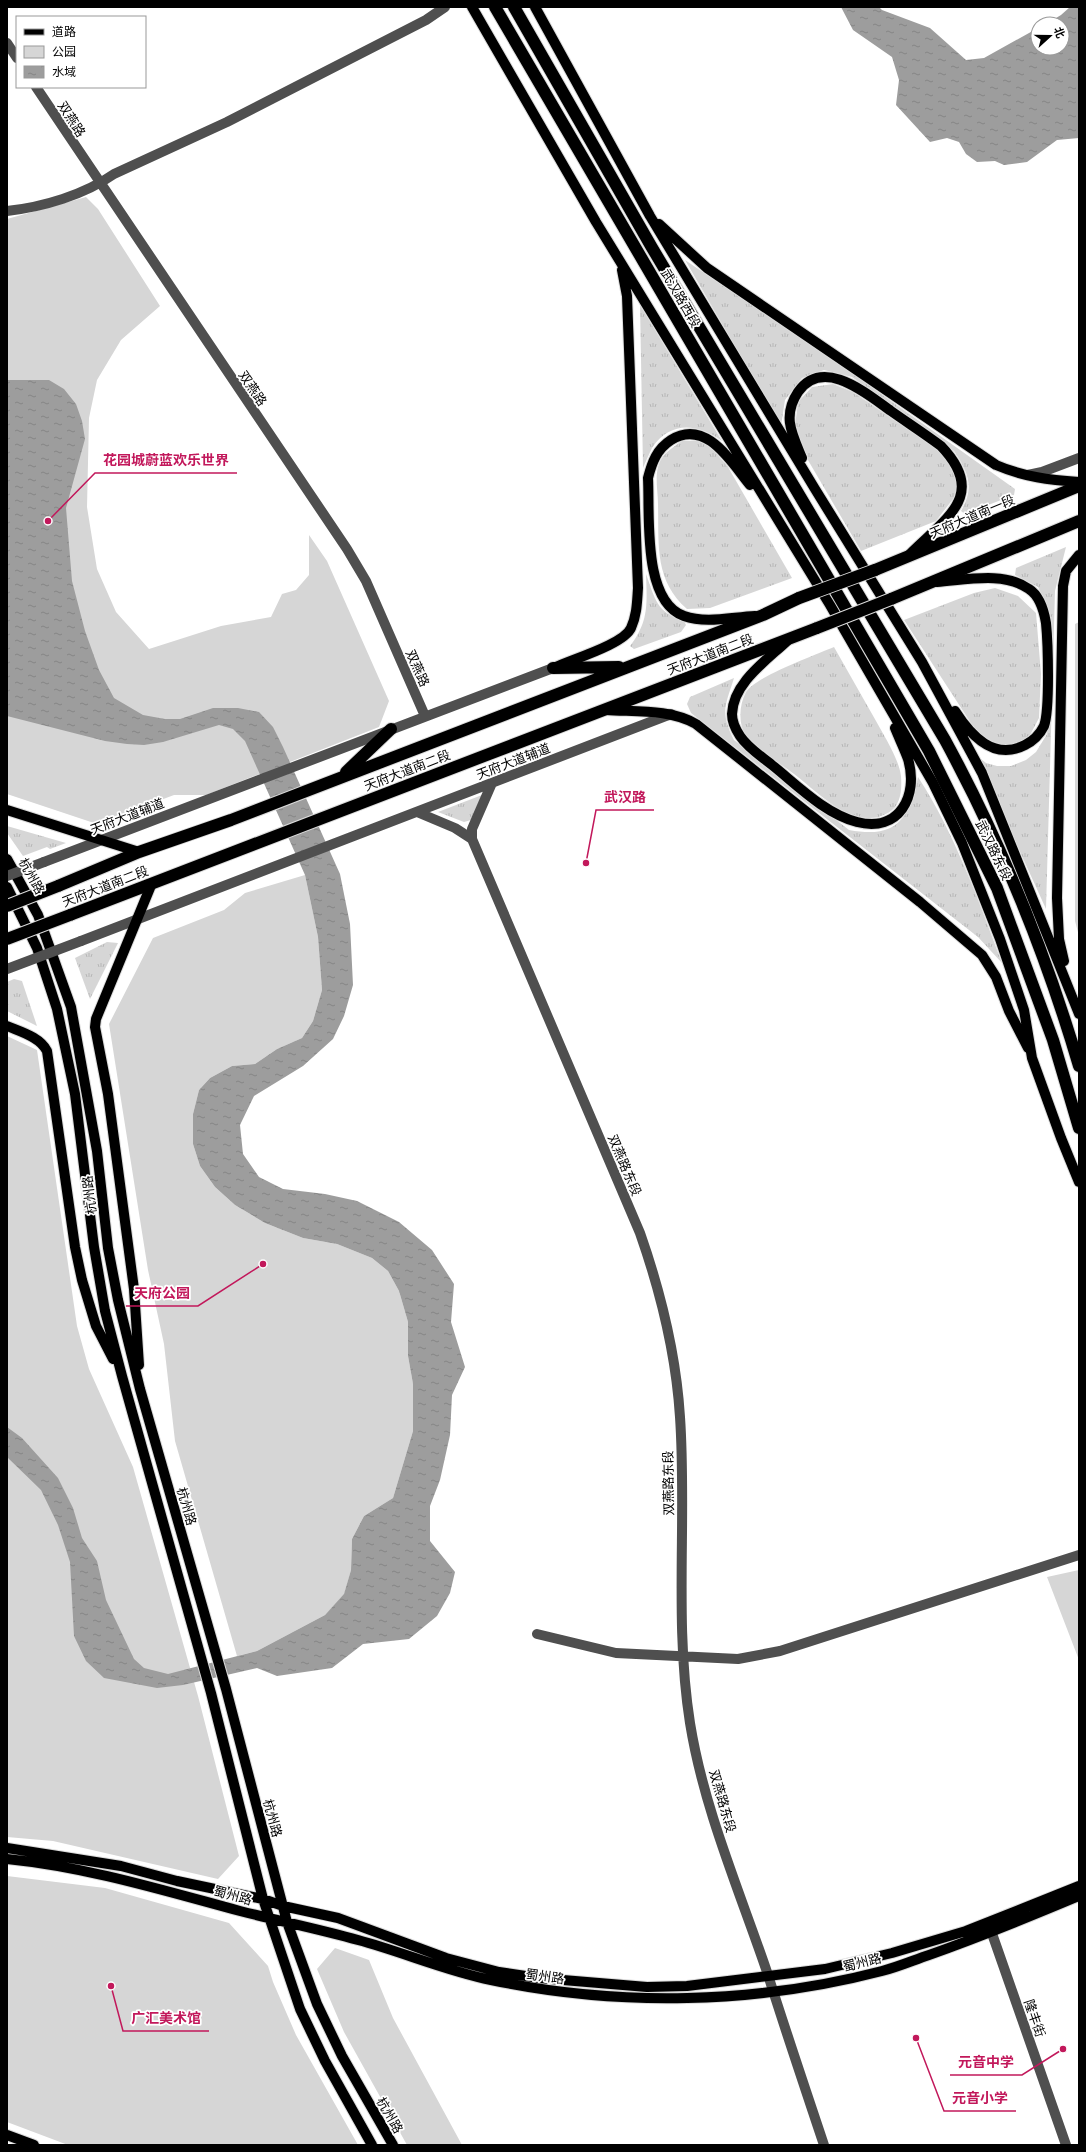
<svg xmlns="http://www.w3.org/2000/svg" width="1086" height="2152" font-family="'Nunito Sans','Noto Sans SC',sans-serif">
<defs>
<pattern id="grass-tufts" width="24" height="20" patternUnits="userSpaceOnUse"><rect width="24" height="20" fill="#d6d6d6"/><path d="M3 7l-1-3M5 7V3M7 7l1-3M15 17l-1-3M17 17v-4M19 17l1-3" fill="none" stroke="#b6b6b6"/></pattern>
<pattern id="water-ripples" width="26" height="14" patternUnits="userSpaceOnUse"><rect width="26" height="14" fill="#9d9d9d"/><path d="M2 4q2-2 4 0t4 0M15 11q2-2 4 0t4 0" fill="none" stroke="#858585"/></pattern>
</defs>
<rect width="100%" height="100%" fill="#fff"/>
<path fill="url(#grass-tufts)" d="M685,260L829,357L1015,489L1014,495L965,514L961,511C975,487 968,472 954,451L852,377L824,370L802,378L785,400L781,426Z
M640,305L722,441C698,424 671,420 652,448C649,454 646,461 643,468Z
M833,384L853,392L944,454L955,473L957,490L953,499L936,521L861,551L805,455L795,426L798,402L812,387Z
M682,441H700L709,445L728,467L792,578L710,608L687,609C654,580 659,544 658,504C658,493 655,478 658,467C661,454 672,448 682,441Z
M1066,547L1055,591L1046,909L976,755L986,763L997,766H1011L1026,760L1036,752L1047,734L1051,626L1048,608L1038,587L1015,575L1016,568Z
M646,574C655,599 657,613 684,621L686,625L681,632L634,649L630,646C649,621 647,604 646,574Z
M995,588L1018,596L1036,613L1041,674L1039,718L1029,737L1013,746L996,744L978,734L904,620L974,593Z
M834,647C848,672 862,696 876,721C884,736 899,759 901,776C902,790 901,806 888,813C854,832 819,793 794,774C780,763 756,749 746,736C738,724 739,705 746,692C755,677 815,655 834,647Z
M734,678C725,707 720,712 734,740L849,830C897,839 909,819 918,777C955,834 978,899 1002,963L978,937L691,713L687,704L690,697Z
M482,795L471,820L464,822L438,812Z
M7,826L66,843L50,849L47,847L23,856L7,833Z
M107,942L118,943L90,999L75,958Z
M14,979L22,981L37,1026L7,1011V982Z"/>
<path fill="#d6d6d6" d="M86,197L98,209L160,306L121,340L97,380L89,418L87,507L97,569L116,612L149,649L221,626L271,617L282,594L296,590L309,575V535L327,561L389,701L379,727L206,795H174L97,824L7,794V219Z
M1079,622V936L1075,921V624Z
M305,875L318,937L322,990L313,1021L302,1038L277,1049L255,1064L232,1066L210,1078L199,1090L193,1114V1144L200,1166L215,1187L235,1205L265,1223L303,1238L337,1244L372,1258L388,1271L399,1291L408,1322V1356L413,1384V1431L393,1498L364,1516L352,1539L351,1570L344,1595L325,1615L257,1651L237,1656L175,1441L164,1344L148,1270L109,1024L153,938L224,910L245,893Z
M7,1036L37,1050L77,1326L89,1369L133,1467L198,1696L239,1856L218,1879L53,1841L7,1837Z
M1079,1570V1660L1047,1577Z
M7,1876L105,1888L229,1923L268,1966L273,1982L296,2035L358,2145H68L7,2122Z
M335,1948L369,1960L393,2018L462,2145H407L344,2032L317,1969Z"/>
<path fill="url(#water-ripples)" d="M841,7H879L882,10L930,28L966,60L984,58L1038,28V48H1062V24H1046L1061,15L1070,7H1079V138L1057,140L1027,162L1004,165L995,161L977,162L966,154L959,142L947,138L930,142L896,105L899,80L892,57L853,30Z
M7,380H49L64,389L76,404L82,421L85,439L66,508L72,581L85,631L99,670L114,698L143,715L165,719H180L213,708H238L259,712L273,727L283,747L340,874L350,924L353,985L344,1016L333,1039L303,1066L254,1096L240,1125L243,1154L259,1177L283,1189L325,1194L357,1201L399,1222L432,1250L454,1284L451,1322L465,1367L452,1395L450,1435L440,1480L430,1506V1541L455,1572L450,1593L437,1616L409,1639L363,1644L332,1668L277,1676L257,1668L183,1685L157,1688L104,1678L86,1661L74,1636L70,1562L58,1525L41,1490L7,1457V1427L22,1438L58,1478L73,1508L82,1538L97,1561L106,1600L134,1659L144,1668L168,1674L257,1651L325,1615L344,1594L351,1570L352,1539L364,1516L393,1498L413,1431V1384L408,1356V1322L399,1291L388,1271L372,1258L337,1244L303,1238L265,1223L235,1205L215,1187L200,1166L193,1144V1114L199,1090L210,1078L232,1066L255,1064L277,1049L302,1038L313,1021L322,990L318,937L305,875L245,741L233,729L219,725L163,742L144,745L127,744L105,741L7,716Z"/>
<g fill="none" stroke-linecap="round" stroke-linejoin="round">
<g stroke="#dbdbdb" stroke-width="12">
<path id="major" d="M472,7L596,222L830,605L933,783L962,843L1000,939L1024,1010L1032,1058L1061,1138L1079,1182
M535,7L650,216L815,489L922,662L982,773L1079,1014
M659,224L707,268L996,465C1024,477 1050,480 1079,482
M802,458C792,434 782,416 798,392C823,356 867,394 891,411C908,423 925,434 941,446C988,495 946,518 910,554
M750,485C731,462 706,418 671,440C657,449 652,462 648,478C650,515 642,601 684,616C706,624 732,617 755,616
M937,582C966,580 1004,571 1029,589C1040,596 1044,611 1046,623C1048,643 1050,710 1044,726C1040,734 1033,741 1025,745C994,761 971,736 955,711
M787,641C767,660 733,683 732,714C732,721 736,730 740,736C748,748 761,756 772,765C797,785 824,813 857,822C899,833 919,796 908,759C904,748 899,738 895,728
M556,667C573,659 624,644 631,628C637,615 637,602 638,588L627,296L622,270
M606,710C636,712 670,709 696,724L920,902L982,955L996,977L1009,1011L1028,1048
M7,810L139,852
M7,859L38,915L71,1007L97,1151L108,1248L118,1300L140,1389L226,1689L287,1922L317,2004L342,2056L393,2145
M7,887L37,948L57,1009L75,1094L94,1247L105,1311L122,1376L211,1693L263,1899L300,2009L325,2061L372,2145
M1064,961L1059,939L1057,898L1063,586L1066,571L1079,555
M7,1026C21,1032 40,1037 47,1051L75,1247L82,1280L96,1326L113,1359
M139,1365L134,1289L108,1094L95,1027L96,1019L152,883
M7,1848L121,1866L177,1881L263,1899L283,1906L338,1918L446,1958L499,1972L539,1978L647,1987L687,1986L825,1969L892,1953L966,1931L1079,1886
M7,1859C87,1867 162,1890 240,1911C279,1921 319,1929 358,1940C403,1952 446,1971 491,1980C619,2007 756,2004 882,1971C898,1967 914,1960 929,1955C980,1937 1029,1917 1079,1896
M7,2135L34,2145"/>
</g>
<g stroke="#dbdbdb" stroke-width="14">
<path id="highway" d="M495,7L929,751L997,888L1053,1040L1079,1128
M514,7L651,246L945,740C1001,843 1046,954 1079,1066
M875,570L1079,486
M891,599L1079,521
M553,668L619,667
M346,772L391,729
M58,886L139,852L231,820L763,615L799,598
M70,915L817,628"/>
</g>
<path stroke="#4f4f4f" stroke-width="10" d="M7,43L17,58
M36,87L347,549L366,581L425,716
M7,211C43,207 84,195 114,174L227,122L426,20L445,7
M1028,475L1042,472L1079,458
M492,783L472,829V839L640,1233C661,1293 676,1353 680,1417C687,1518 674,1622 690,1723C704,1810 740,1892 768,1975C786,2032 805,2088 824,2145
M417,812L455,828L472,839
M44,862L553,668
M81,941L671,714
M537,1634L616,1653L738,1659L780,1651L1079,1555
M989,1925L1066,2145"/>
<use href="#major" stroke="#000" stroke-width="10"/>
<use href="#highway" stroke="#000" stroke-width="12"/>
<g stroke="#dbdbdb" stroke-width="14" stroke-linecap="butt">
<path id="highway-bridge" d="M799,598L875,570
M817,628L891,599
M7,906L58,886
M7,939L70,915"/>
</g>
<path stroke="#4f4f4f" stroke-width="10" d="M7,876L44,862
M7,969L81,941"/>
<use href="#highway-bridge" stroke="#000" stroke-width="12"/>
</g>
<g text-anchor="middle" stroke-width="3.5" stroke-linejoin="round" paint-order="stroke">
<g font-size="13" fill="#000" stroke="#fff">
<text transform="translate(72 119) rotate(57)" y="5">双燕路</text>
<text transform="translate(681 298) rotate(60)" y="5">武汉路西段</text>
<text transform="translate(253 388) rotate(56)" y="5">双燕路</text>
<text transform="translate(972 516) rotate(-23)" y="5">天府大道南一段</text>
<text transform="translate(710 654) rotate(-21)" y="5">天府大道南二段</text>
<text transform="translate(418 668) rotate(66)" y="5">双燕路</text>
<text transform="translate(513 761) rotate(-21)" y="5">天府大道辅道</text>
<text transform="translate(407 770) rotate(-21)" y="5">天府大道南二段</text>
<text transform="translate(127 816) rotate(-21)" y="5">天府大道辅道</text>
<text transform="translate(994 850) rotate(64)" y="5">武汉路东段</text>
<text transform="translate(32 876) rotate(61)" y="5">杭州路</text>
<text transform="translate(105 886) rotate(-21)" y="5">天府大道南二段</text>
<text transform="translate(625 1165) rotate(67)" y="5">双燕路东段</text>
<text transform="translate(89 1195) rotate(-97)" y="5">杭州路</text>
<text transform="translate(668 1483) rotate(-91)" y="5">双燕路东段</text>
<text transform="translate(187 1506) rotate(74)" y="5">杭州路</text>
<text transform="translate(723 1801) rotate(74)" y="5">双燕路东段</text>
<text transform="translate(273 1818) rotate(75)" y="5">杭州路</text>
<text transform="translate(233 1895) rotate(15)" y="5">蜀州路</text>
<text transform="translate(862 1962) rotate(-14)" y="5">蜀州路</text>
<text transform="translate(545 1976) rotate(8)" y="5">蜀州路</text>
<text transform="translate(1035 2018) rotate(71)" y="5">隆丰街</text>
<text transform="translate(390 2115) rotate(60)" y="5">杭州路</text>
</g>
</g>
<path fill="none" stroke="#c2185b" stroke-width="1.5" d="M48 521L95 473H237M586 863L596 810H654M263 1264L198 1306H126M111 1986L123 2031H209M1063 2049L1022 2075H950M916 2038L944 2111H1016"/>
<g fill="#c2185b" stroke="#fff" stroke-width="1.5">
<circle cx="48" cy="521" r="4"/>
<circle cx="586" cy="863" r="4"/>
<circle cx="263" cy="1264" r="4"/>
<circle cx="111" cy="1986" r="4"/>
<circle cx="1063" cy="2049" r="4"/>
<circle cx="916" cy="2038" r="4"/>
</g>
<g font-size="14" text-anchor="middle" font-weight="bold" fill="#c2185b" stroke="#fff" stroke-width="3.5" stroke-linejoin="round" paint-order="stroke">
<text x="166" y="465">花园城蔚蓝欢乐世界</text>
<text x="625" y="802">武汉路</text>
<text x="162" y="1298">天府公园</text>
<text x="166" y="2023">广汇美术馆</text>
<text x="986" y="2067">元音中学</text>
<text x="980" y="2103">元音小学</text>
</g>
<rect width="1086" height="2152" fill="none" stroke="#000000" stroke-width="16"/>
<rect x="16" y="16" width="130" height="72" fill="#ffffff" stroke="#999999"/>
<rect x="24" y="29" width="20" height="6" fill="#000000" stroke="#999999"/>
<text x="52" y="36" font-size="12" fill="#000000">道路</text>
<rect x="24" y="46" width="20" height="12" fill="#d6d6d6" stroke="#999999"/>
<text x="52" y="56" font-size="12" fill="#000000">公园</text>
<rect x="24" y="66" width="20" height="12" fill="url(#water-ripples)" stroke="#999999"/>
<text x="52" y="76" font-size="12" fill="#000000">水域</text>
<g transform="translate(1050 36) rotate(69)"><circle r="19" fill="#ffffff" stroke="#999999"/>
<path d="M0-3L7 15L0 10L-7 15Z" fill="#000000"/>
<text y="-6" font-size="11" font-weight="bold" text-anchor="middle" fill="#000000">北</text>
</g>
</svg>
